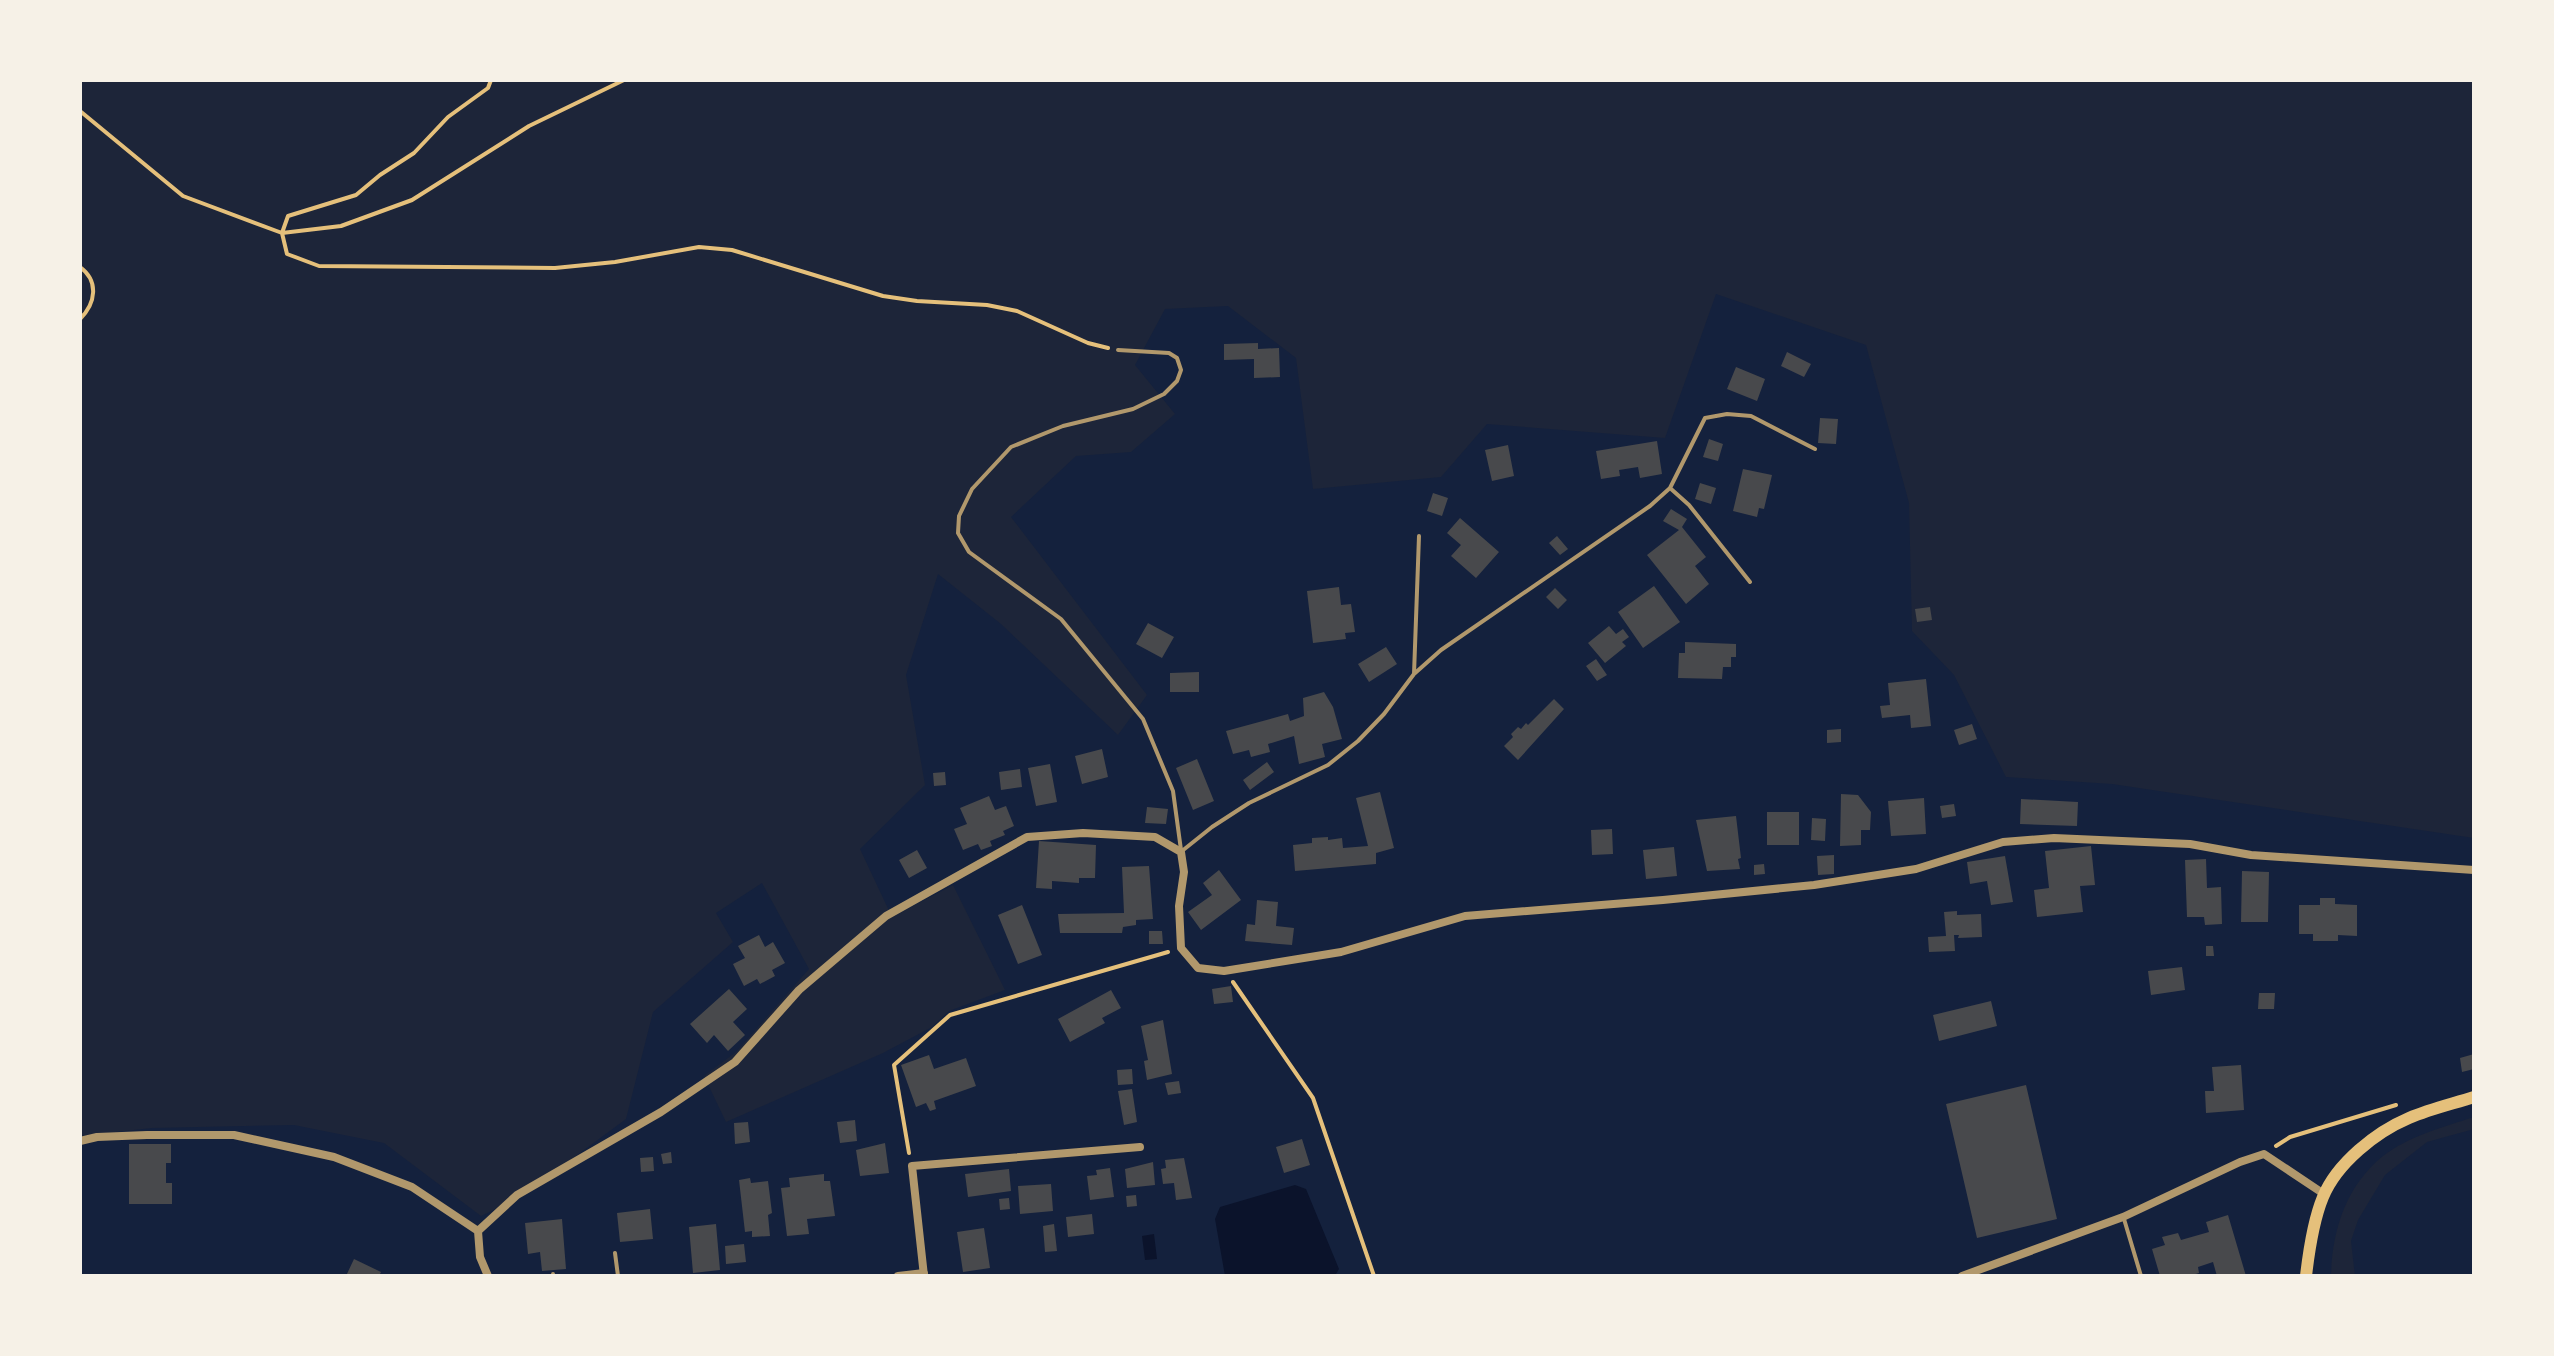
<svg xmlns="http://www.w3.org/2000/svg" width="2554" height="1356" font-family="'DM Sans',sans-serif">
<rect width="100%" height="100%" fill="#14213d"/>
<path fill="#1d2539" d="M80,80H2474V838L2112,784L2006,777L1954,675L1912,631L1909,503L1866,345L1716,294L1665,438L1487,424L1441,477L1313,489L1296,358L1228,306L1165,309L1135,365L1175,414L1131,452L1076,456L1011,517L1147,695L1118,735L1001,624L938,574L906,675L925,785L860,849L892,917L953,885L1005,990L949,1011L932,1027L883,1053L726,1122L704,1076L736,1052L809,969L762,883L716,913L733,942L653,1012L626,1119L519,1198L481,1216L384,1143L294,1125L152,1128L80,1136Z
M2474,1117V1129L2427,1142L2385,1175L2358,1220L2351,1241L2355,1276H2331C2332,1230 2346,1186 2383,1156C2409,1136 2444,1127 2474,1117Z"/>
<path fill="#0b132b" d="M1295,1185L1306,1189L1339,1269L1336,1274L1225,1276L1215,1219L1220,1207Z
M1154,1234L1157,1259L1145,1260L1142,1236Z"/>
<path fill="#48494c" d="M1258,343V349L1279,348L1280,377L1254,378V359L1224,360V344Z
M1787,352L1811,364L1804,377L1781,366Z
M1736,367L1765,379L1757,401L1727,389Z
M1820,418L1838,419L1836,444L1818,443Z
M1709,439L1723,444L1718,461L1703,457Z
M1657,441L1662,474L1640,478L1638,467L1619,470L1620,476L1601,479L1596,451Z
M1508,445L1514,476L1492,481L1485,450Z
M1743,469L1772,475L1764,509L1759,508L1757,517L1733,511Z
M1700,483L1716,488L1711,504L1695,499Z
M1433,493L1448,498L1442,516L1427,511Z
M1671,509L1687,519L1682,527L1706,557L1695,566L1709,584L1686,604L1647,555L1679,530L1663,521Z
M1460,518L1499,552L1476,578L1451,556L1461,545L1447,533Z
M1557,536L1568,549L1560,555L1549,543Z
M1654,586L1680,622L1643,648L1618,612Z
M1339,587L1341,605L1351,604L1355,632L1345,633L1346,639L1313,643L1307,591Z
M1555,588L1567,600L1558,609L1546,597Z
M1930,607L1932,620L1917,622L1915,609Z
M1148,623L1174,637L1162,658L1136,644Z
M1609,626L1616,634L1623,629L1629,637L1622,642L1626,646L1605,663L1588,643Z
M1685,642L1736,644V657H1731V667H1723L1722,679L1678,678L1679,653H1685Z
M1386,647L1397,664L1369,682L1358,664Z
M1596,659L1607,675L1597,681L1586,666Z
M1199,672V692H1170V673Z
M1926,679L1931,726L1911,728L1910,715L1882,718L1880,706L1890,705L1888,683Z
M1324,692L1333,707L1342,739L1322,744L1325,757L1299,764L1294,736L1268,744L1270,752L1251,757L1249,750L1233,754L1226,731L1288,714L1290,721L1304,716L1303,698Z
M1554,699L1564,709L1518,760L1504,746L1513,737L1511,734L1518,727L1521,729L1526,723L1528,725Z
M1972,724L1977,739L1959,745L1954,730Z
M1841,729V742L1827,743V730Z
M1102,749L1108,777L1082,784L1075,756Z
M1197,759L1214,801L1193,810L1176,768Z
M1267,762L1274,772L1250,790L1243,780Z
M1050,764L1057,802L1036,806L1028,768Z
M1020,769L1022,787L1001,790L999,772Z
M945,772L946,785L934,786L933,773Z
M1380,792L1394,848L1376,853V864L1295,871L1293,845L1312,843V838L1328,837V840L1342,838L1343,848L1368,846L1356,798Z
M1841,794L1858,795L1871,812L1870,830H1861V845L1840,846Z
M989,796L995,810L1006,806L1014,826L1003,831L1005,835L990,841L992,846L981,850L978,844L963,850L954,829L967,824L960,808Z
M1924,798L1926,834L1891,836L1888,801Z
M2021,799L2078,802L2077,826L2020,824Z
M1954,804L1956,816L1942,818L1940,806Z
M1147,807L1168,809L1166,824L1145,823Z
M1767,812H1799V845H1767Z
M1736,816L1741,858L1738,859L1740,869L1707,871L1696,820Z
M1812,818L1826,819L1825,841L1811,840Z
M1612,829L1613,854L1592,855L1591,830Z
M1039,841L1096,845L1095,878H1079V883L1052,881V889L1036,888Z
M2091,846L2095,885L2080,886L2083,912L2037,917L2034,890L2049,888L2045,851Z
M1674,847L1677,876L1646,879L1643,850Z
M917,850L927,868L909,878L899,860Z
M1834,855V874L1818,875L1817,856Z
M2005,856L2013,902L1991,905L1987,881L1970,884L1967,862Z
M2206,859L2207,888L2221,887L2222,924L2205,925L2204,917H2187L2185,860Z
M1764,864L1765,874L1754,875V865Z
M1149,866L1153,919L1136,920V925L1123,927L1122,933H1060L1058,914L1124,913L1122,867Z
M1219,870L1241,900L1201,930L1188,912L1212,895L1203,883Z
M2242,871L2269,872L2268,922H2241Z
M2320,898H2335V904L2357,905V936L2338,935V941H2313V934H2299V905H2320Z
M1257,900L1278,902L1276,926L1294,928L1292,945L1245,941L1247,924L1255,925Z
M1022,905L1042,955L1018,964L998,915Z
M1957,911V915L1981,914L1982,937L1958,938L1959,935H1954L1955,951L1929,952L1928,937L1946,936L1944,912Z
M1149,931H1162L1163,944H1149Z
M759,935L765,947L773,942L785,963L772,970L775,976L760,984L757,979L744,986L733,964L745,958L738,946Z
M2206,946H2213L2214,956H2206Z
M2182,967L2185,990L2151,995L2148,971Z
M1231,986L1233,1002L1214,1004L1212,989Z
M729,989L747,1009L733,1022L745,1035L728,1051L714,1035L707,1043L690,1024Z
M1111,990L1121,1008L1102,1018L1105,1023L1070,1042L1058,1019Z
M2259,993H2275L2274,1009H2258Z
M1991,1001L1997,1026L1939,1041L1933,1015Z
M1163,1020L1172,1074L1147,1080L1144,1061L1148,1060L1141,1026Z
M2474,1054V1069L2462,1072L2460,1058Z
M929,1055L934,1069L966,1058L976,1086L934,1101L936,1109L930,1111L926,1103L916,1107L901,1065Z
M2241,1065L2244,1110L2206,1113L2205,1091H2214L2212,1067Z
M1132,1069L1133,1084L1118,1085L1117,1070Z
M1179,1081L1181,1093L1168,1095L1165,1083Z
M2026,1085L2057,1219L1977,1238L1946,1104Z
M1132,1089L1137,1122L1124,1125L1118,1091Z
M855,1120L857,1141L840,1143L837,1122Z
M748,1122L750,1142L735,1144L734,1123Z
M1302,1139L1310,1165L1284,1173L1276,1147Z
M885,1143L889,1173L860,1176L856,1150Z
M129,1144H171V1163H166V1183H172V1204H129Z
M671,1152L672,1163L663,1164L661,1154Z
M653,1157L654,1171L641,1172L640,1158Z
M1184,1158L1192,1198L1176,1200L1174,1183L1163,1184L1161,1169L1166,1168L1165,1160Z
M1153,1162L1155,1185L1127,1188L1125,1169Z
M1110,1168L1114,1197L1090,1200L1087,1176L1097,1175L1096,1170Z
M1009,1169L1011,1191L968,1197L965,1174Z
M824,1174V1181H830L835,1216L807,1219L809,1234L787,1236L781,1188L790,1187L789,1178Z
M750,1178L751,1183L768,1181L772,1213L768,1215L770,1236L752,1237V1231L745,1232L739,1180Z
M1051,1184L1053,1211L1020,1214L1018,1186Z
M1136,1195L1137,1206L1127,1207L1126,1196Z
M1009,1198L1010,1209L1000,1210L999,1199Z
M650,1209L653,1239L620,1242L617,1213Z
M1092,1214L1094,1234L1068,1237L1066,1217Z
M2228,1215L2246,1276H2217L2213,1262L2198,1267L2199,1273L2189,1276H2160L2152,1249L2165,1245L2162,1237L2178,1233L2181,1240L2209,1232L2206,1222Z
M562,1219L566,1269L542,1271L540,1252L528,1254L525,1223Z
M716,1224L720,1270L693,1273L689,1227Z
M1054,1224L1057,1251L1045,1252L1043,1226Z
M984,1228L990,1268L963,1272L957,1232Z
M744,1244L746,1262L726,1264L725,1246Z
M354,1259L381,1272L379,1276H346Z"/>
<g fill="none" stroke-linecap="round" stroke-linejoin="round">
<path stroke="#e5c07b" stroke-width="4" d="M624,80L529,126L412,200L341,226L282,233L287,254L319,266L555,268L615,262L699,247L732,250L883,296L917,301L987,305L1017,311L1088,343L1108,348
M80,111L183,196L282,233L288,216L356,195L380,175L414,153L448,117L488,88L491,80
M80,267C99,281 96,303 80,319
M1233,982L1313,1098L1374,1276
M2276,1146L2290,1137L2396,1105
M909,1153L894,1065L950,1015L1168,952"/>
<path stroke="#b1986c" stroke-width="4" d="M1118,350L1169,353L1177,358L1181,370L1177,381L1164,394L1133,409L1063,426L1011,447L972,489L959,516L958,533L969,552L1061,619L1143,719L1173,791L1181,850
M1670,488L1689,505L1750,582
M1414,674L1419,536
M1182,851L1212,827L1249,803L1328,765L1358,741L1384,714L1414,674L1441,650L1650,506L1670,488L1705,418L1727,414L1751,416L1815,449
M2124,1219L2141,1276
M615,1253L618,1276
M553,1274V1276"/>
<path stroke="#b1986c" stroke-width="8" d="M80,1141L97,1137L147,1135H234L334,1157L412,1187L478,1231
M478,1231L517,1195L661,1112L735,1062L799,990L886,916L1027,837L1083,833L1155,837L1181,852L1184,872L1179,906L1181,948L1198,968L1224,971L1341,952L1465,916L1663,900L1814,885L1916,869L2003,842L2054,838L2190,844L2251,855L2474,870
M478,1231L480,1257L488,1276
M898,1276L924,1273
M924,1276L912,1166L1140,1147
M1962,1276L2123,1217L2240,1162L2264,1154L2324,1194"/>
<path stroke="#e5c07b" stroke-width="12" d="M2306,1276C2309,1250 2313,1221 2323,1197C2337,1163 2376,1132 2409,1118C2430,1109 2452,1104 2474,1097"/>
</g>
<rect width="2554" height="1356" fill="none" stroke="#f6f1e7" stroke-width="164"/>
</svg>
